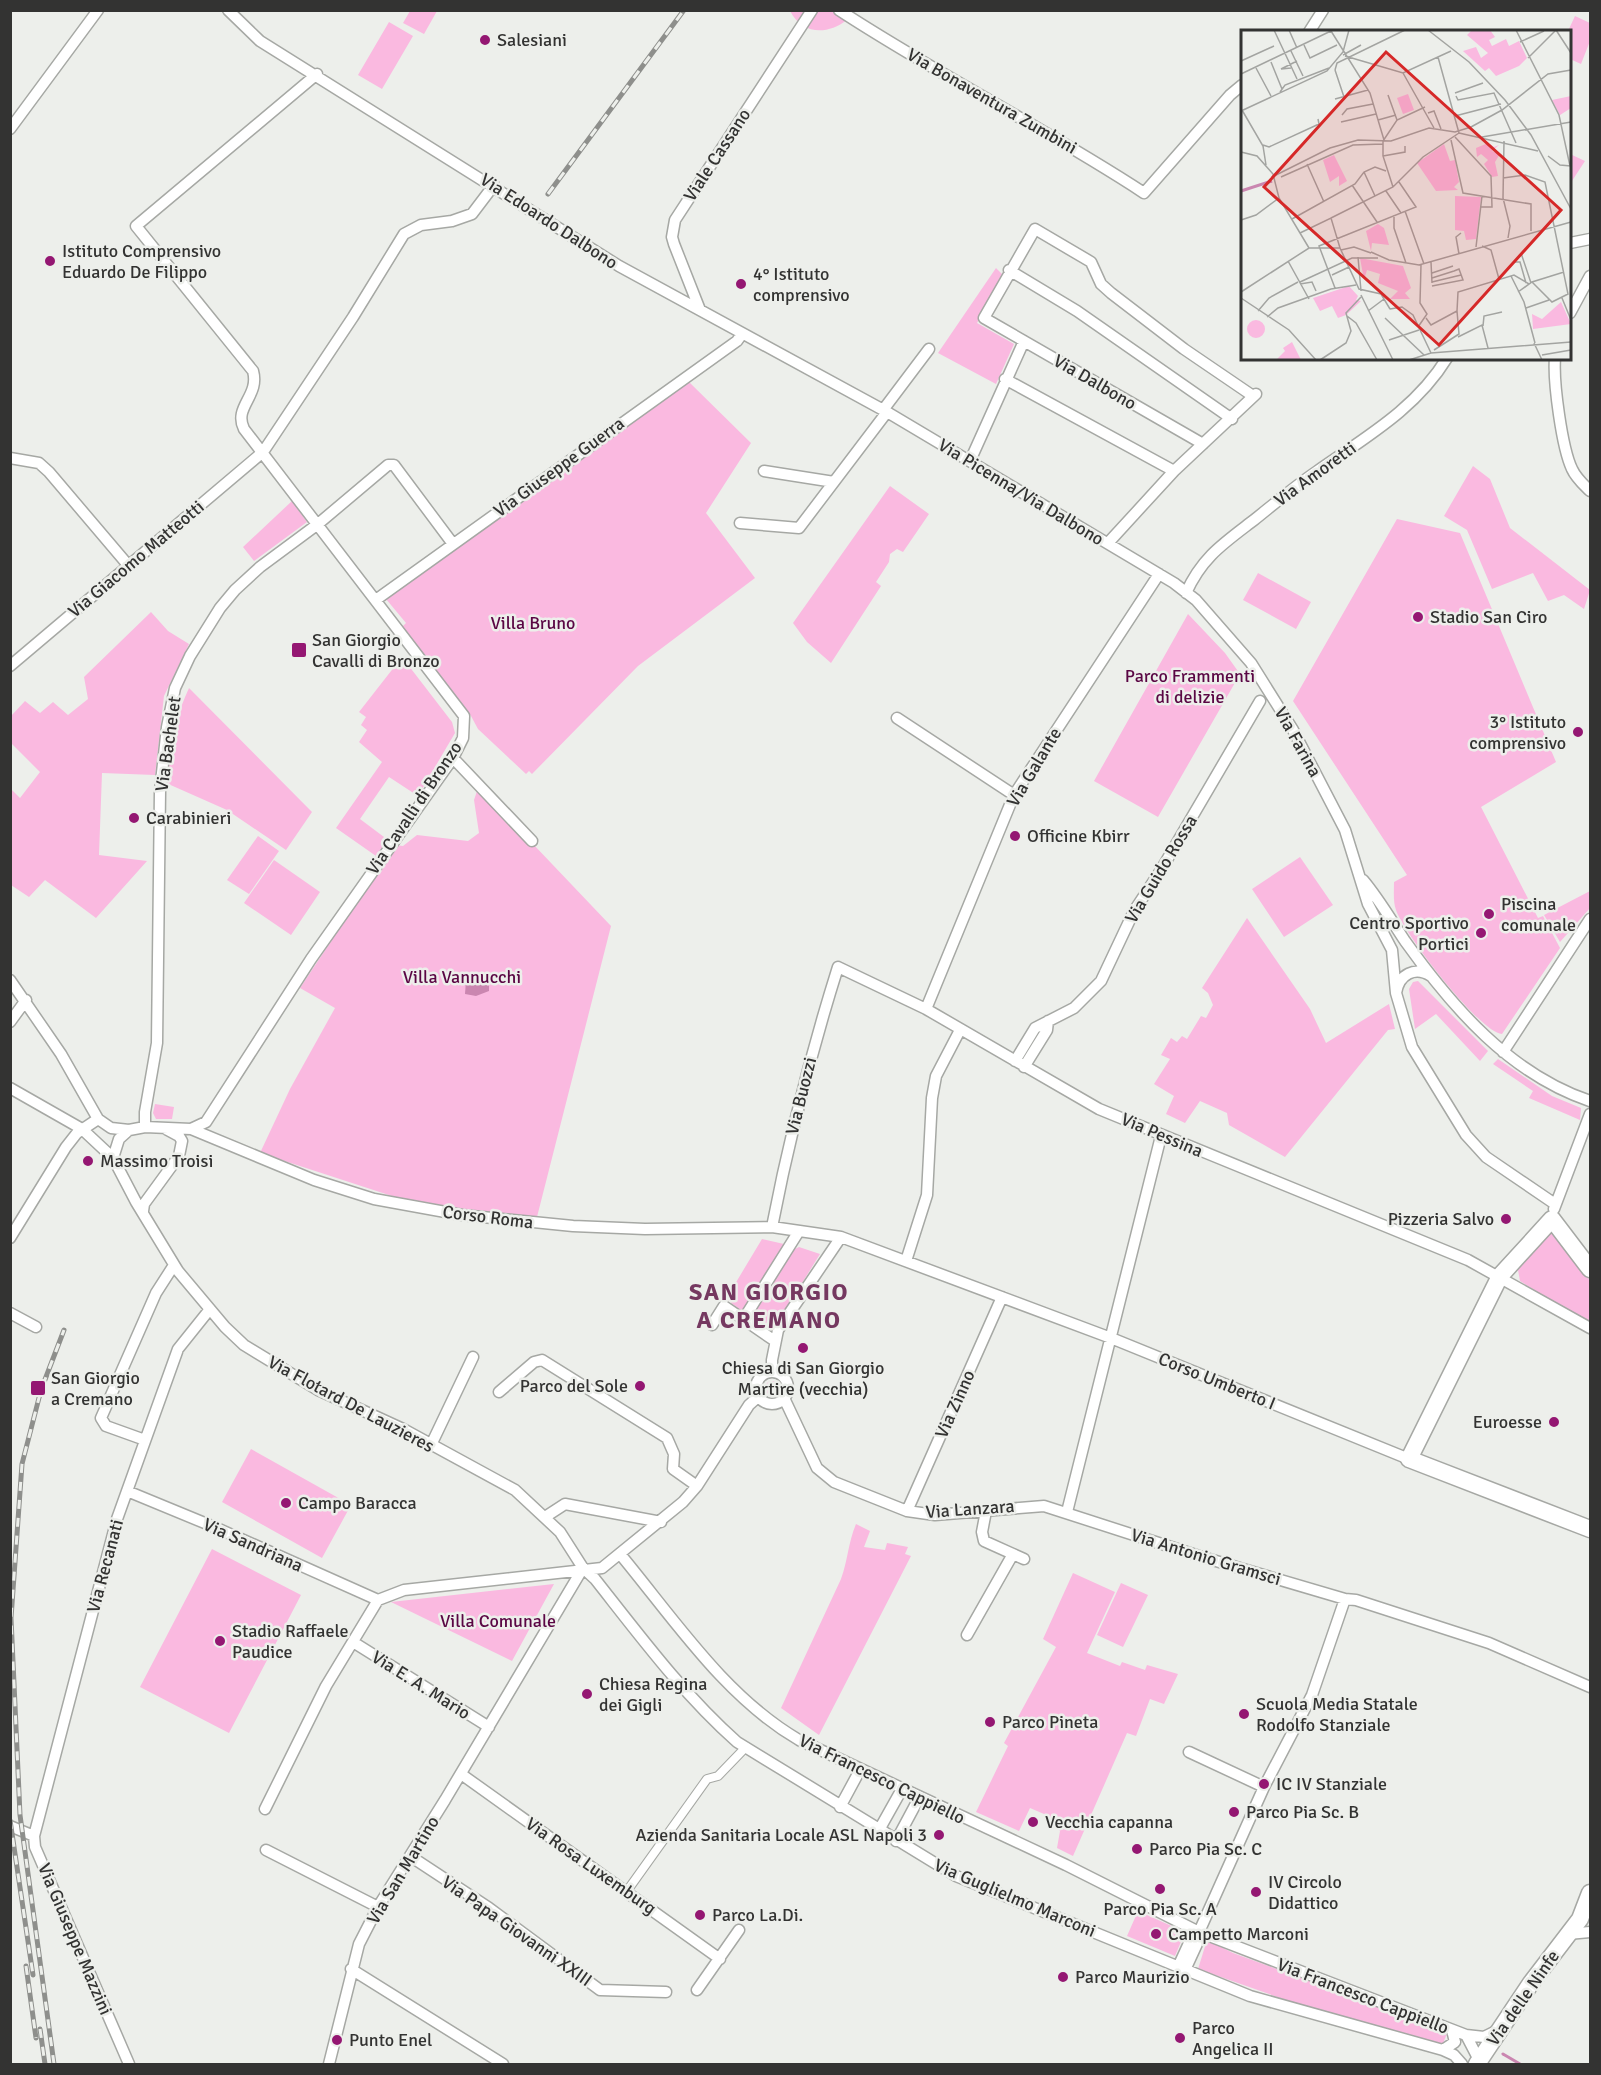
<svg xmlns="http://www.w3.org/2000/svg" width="1601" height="2075" font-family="Signika,sans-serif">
<rect width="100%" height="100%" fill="#edefeb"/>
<path fill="#fab9e0" d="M410,11H437L424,34L403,23Z
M790,11H833L847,20C827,35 803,35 790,11Z
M1575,16L1590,23V41L1581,64L1570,59L1568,31Z
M389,22L413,36L382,89L358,75Z
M1570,154L1585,161L1570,184Z
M996,268L1003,275L977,323L1014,344L996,384L938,353Z
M688,381L751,443L706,513L755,578L638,666L532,774L529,771L526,774L478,729L471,716L402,627L406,623L386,599Z
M1473,466L1490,479L1510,528L1590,590L1584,609L1564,595L1548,601L1533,573L1492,589L1467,530L1444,516Z
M890,486L929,514L903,552L897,549L890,554L889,562L876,582L881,586L831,663L807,642L793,623Z
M292,501L307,522L254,561L243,547Z
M1397,519L1460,533L1556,762L1481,807L1538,918L1543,916L1560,948L1502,1034C1480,1033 1403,932 1396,910C1393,902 1394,891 1394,882L1407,875L1293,701Z
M1258,573L1311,602L1296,629L1243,600Z
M151,612L168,631L189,644L164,696L155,775L102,773L99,855L147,861L96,918L45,880L29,897L11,885V789L20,798L40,772L11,743V716L25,701L40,713L53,702L68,715L88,699L84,677Z
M1188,614L1225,653L1240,674L1158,817L1094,781Z
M402,657L452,722L455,733L418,796L389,777L360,819L388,840L376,856L336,828L382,762L359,742L367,730L361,725L366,717L359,712Z
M189,688L312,812L286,850L227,810L166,783C170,748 174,720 189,688Z
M477,791L513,823L611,926L537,1217L475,1211L395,1197L260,1153L290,1089L335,1008L300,988L395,845L403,846L417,835L468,841L479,833L474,800Z
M258,836L279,851L249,894L227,880Z
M1300,857L1333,905L1284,937L1252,889Z
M274,860L320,892L291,935L244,903Z
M1590,891V908L1560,942L1544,915Z
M1247,918L1310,1009L1326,1043L1389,1004L1395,1029L1388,1030L1285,1157L1229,1125L1227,1113L1200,1101L1185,1123L1166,1114L1174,1096L1154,1084L1170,1059L1161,1055L1171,1038L1177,1042L1182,1036L1187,1039L1201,1016L1206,1018L1213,1005L1208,993L1202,988Z
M1418,981L1488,1051L1480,1061L1436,1014L1415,1029L1409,989L1413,982Z
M1498,1059L1552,1096L1581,1108L1580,1120L1529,1098L1533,1091L1493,1064Z
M155,1104L174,1107L172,1119H156L153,1113Z
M1554,1232L1590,1281V1325L1520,1281L1518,1270L1549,1233Z
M762,1239L784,1244L742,1311L726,1299Z
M799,1247L820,1254L773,1330L752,1315L793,1250Z
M765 1388a7 7 0 1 1 14 0a7 7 0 1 1-14 0Z
M251,1449L351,1505L322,1558L222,1502Z
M856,1524L870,1531L864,1547L885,1550L887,1543L908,1547L905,1554L911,1556L819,1735L781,1708L841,1579C848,1560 848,1543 856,1524Z
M212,1549L301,1595L229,1733L140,1687Z
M1073,1573L1115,1592L1087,1653L1120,1666L1122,1662L1145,1670L1147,1665L1178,1674L1164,1704L1150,1699L1136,1736L1127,1733L1073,1856L1057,1848L1060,1831L1044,1814L1030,1808L1019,1831L976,1812L1008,1746L1004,1743L1056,1647L1043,1639Z
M1121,1583L1148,1595L1123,1647L1097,1635Z
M554,1584L512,1661L391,1602Z
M1138,1911L1185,1932L1175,1956L1127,1936Z
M1207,1940L1233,1953L1448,2031L1442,2046L1300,2005L1198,1969Z"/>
<path fill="#ca86b0" d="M482,977L489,986V991L476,996L465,994L466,980Z"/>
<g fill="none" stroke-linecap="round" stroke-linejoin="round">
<path stroke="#ca86b0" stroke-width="3" d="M1503,2054L1520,2064"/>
<g stroke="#a6a8a4" stroke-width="10">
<path id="pedestrian" d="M627,1891L707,1779L718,1776L746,1747"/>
</g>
<g stroke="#a6a8a4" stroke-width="13">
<path id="minor" d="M228,10L260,41L619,266L887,412L1174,583L1196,600L1251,663L1293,730L1345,830L1368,904L1392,950L1396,993
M839,10C938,75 1045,128 1144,193L1230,95L1242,85
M1309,32L1323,10
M10,129L98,10
M1570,243L1590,239
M1009,270L1077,311L1232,419
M700,310L674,244L672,237L675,220L812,10
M1570,313L1590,276
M1555,358C1553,382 1562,448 1572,469C1576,478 1583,484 1590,491
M1005,379L1174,471
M883,410L929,349
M1203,444L984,318L1035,229L1091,262L1101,284L1111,293L1184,349L1253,396
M10,458L39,463L49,472L128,565
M970,461L1024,341
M764,471L834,482
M740,523L799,528L887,412
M1108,543L1174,471L1256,394
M1186,593C1202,557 1224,543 1254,520C1274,504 1294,487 1316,472C1364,438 1415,410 1447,358
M377,599L737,341L742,334
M10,666L263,452L353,317L404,234L421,225L452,221L472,214L494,185
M897,718L1014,795
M453,758L532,841
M1363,880C1379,899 1391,920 1405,941C1453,1008 1510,1074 1590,1101
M1431,976C1415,966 1399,974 1396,993L1412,1047L1466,1135L1486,1157L1555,1204
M10,980L61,1054L98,1119
M926,1009L1014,795L1159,574
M10,1022L26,1000
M1503,1052L1590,919
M1015,1061L1035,1028L1074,1008L1101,981L1134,911L1161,870L1260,701
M1024,1067L1047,1030L1048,1021
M10,1088L82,1129L113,1158L136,1202L178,1271L225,1327L244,1345L318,1390L403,1429L515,1490L560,1532L583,1568L595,1579C640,1636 683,1694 737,1742L956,1876L1250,1996L1443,2050L1454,2055L1462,2064
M98,1119L111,1128L129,1130L145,1127L191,1129L206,1122L311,959L453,758L463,738L464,716L244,429C233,407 260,396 253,371L136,226L317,74
M145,1127V1112L157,1043L160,791L167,727L175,688L190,656L220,608L235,590L260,567L318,524L388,465H394L453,544
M191,1129L314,1180L374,1199L462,1215L573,1226L645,1229L772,1227L841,1237L1111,1338L1409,1459
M113,1158L119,1139L129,1130
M1554,1209L1590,1114
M143,1211L144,1204L179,1156L182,1141L179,1136L166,1129
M772,1227C789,1139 811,1053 838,967L926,1009L1099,1109L1468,1260L1590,1328
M10,1238L66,1147L77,1133L98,1119
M906,1261L927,1195L932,1098L936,1076L960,1030
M10,1313L36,1327
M743,1320L799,1231
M712,1325L724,1306L775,1341
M772,1372V1360L778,1330L841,1237
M756 1388a16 16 0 1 1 32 0a16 16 0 1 1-32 0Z
M499,1392L534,1362L542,1360L667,1438L674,1454L673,1469L697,1486
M784,1398L817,1468L834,1482L907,1511L935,1515L1044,1506L1199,1556L1345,1599L1356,1600L1489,1643L1590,1687
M145,1440L106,1426L101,1418L156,1293L174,1265
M431,1445L473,1357
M127,1491L212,1526L378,1600
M907,1511L1002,1297
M986,1511L982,1532L984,1541L1024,1559
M1067,1512L1161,1136
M545,1517L565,1504L661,1522
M620,1554C674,1619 725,1697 799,1740L1066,1865L1199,1932L1466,2035L1484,2037L1498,2030
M967,1635L1013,1554
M353,1642L489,1727
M1189,1752L1264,1787
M461,1774L720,1959
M840,1807L860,1770
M265,1809L326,1686L378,1600L404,1590L602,1568L683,1502L697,1486L749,1405L759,1396
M10,1826L34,1836
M879,1830L902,1789
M896,1841L919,1798
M266,1850L378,1907
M410,1856L489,1908L600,1990L666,1992
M1199,1932L1264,1787L1312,1695L1345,1599
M1568,1934L1590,1932
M1178,1967L1195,1930
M351,1969L503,2064
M1185,1970L1202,1933
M697,1990L739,1930
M1466,2035L1480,2062
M1443,2050L1455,2042L1452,2030
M129,2064L35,1847L34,1836L117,1519L178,1349L210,1309
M329,2064L359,1944L378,1907L445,1800L583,1568"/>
</g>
<g stroke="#a6a8a4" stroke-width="19">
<path id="secondary" d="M1590,1269L1552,1219L1500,1276L1409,1459L1590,1529
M1477,2064L1531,1983L1580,1919L1590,1893"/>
</g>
<use href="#pedestrian" stroke="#fff" stroke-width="8"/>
<use href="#minor" stroke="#fff" stroke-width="10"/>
<use href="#secondary" stroke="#fff" stroke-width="16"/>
<g stroke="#8e8f8c" stroke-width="5">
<path id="rail" d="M548,194L684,10
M10,1820L33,1975
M26,1966L36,2038
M40,2029L45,2064
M54,2064L20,1815L11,1618L22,1464L41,1390L64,1330"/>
</g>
<use href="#rail" stroke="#edefeb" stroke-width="3" stroke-dasharray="9" stroke-linecap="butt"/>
</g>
<g fill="#941772" stroke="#edefeb" stroke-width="2">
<circle cx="485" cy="40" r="6"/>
<circle cx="50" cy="261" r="6"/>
<circle cx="741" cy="284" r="6"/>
<circle cx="1418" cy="617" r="6"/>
<rect x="291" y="642" width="16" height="16" rx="3"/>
<circle cx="1578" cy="732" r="6"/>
<circle cx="134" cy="818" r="6"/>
<circle cx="1015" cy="836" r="6"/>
<circle cx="1489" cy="914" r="6"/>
<circle cx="1481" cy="933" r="6"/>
<circle cx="88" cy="1161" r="6"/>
<circle cx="1506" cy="1219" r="6"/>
<circle cx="803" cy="1348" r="6"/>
<circle cx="640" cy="1386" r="6"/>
<rect x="30" y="1380" width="16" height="16" rx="3"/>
<circle cx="1554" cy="1422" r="6"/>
<circle cx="286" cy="1503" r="6"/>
<circle cx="220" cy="1641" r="6"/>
<circle cx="587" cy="1694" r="6"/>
<circle cx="1244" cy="1714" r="6"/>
<circle cx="990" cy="1722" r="6"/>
<circle cx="1264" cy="1784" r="6"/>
<circle cx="1234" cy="1812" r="6"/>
<circle cx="1033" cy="1822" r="6"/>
<circle cx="939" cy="1835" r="6"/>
<circle cx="1137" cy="1849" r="6"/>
<circle cx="1160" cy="1889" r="6"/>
<circle cx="1256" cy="1892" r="6"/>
<circle cx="700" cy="1915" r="6"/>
<circle cx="1156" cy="1934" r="6"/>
<circle cx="1063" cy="1977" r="6"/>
<circle cx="1180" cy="2038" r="6"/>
<circle cx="337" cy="2040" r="6"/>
</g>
<g text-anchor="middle" stroke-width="5" stroke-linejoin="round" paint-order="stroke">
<g font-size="18" fill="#333332" stroke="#edefeb" text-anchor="start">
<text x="497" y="46">Salesiani</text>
<text x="62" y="257">Istituto Comprensivo<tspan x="62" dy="21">Eduardo De Filippo</tspan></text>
<text x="753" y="280">4° Istituto<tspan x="753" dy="21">comprensivo</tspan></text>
<text x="1430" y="623">Stadio San Ciro</text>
<text x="312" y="646">San Giorgio<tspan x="312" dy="21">Cavalli di Bronzo</tspan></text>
<text x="1566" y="728" text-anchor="end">3° Istituto<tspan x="1566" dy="21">comprensivo</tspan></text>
<text x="146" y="824">Carabinieri</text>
<text x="1027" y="842">Officine Kbirr</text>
<text x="1501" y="910">Piscina<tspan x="1501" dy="21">comunale</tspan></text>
<text x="1469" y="929" text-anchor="end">Centro Sportivo<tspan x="1469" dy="21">Portici</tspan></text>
<text x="100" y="1167">Massimo Troisi</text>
<text x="1494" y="1225" text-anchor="end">Pizzeria Salvo</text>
<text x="803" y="1374" text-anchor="middle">Chiesa di San Giorgio<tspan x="803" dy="21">Martire (vecchia)</tspan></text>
<text x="51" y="1384">San Giorgio<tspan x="51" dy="21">a Cremano</tspan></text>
<text x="628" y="1392" text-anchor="end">Parco del Sole</text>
<text x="1542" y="1428" text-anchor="end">Euroesse</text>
<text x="298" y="1509">Campo Baracca</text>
<text x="232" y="1637">Stadio Raffaele<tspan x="232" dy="21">Paudice</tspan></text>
<text x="599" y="1690">Chiesa Regina<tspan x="599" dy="21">dei Gigli</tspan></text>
<text x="1256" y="1710">Scuola Media Statale<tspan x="1256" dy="21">Rodolfo Stanziale</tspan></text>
<text x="1002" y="1728">Parco Pineta</text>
<text x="1276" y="1790">IC IV Stanziale</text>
<text x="1246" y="1818">Parco Pia Sc. B</text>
<text x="1045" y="1828">Vecchia capanna</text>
<text x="927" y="1841" text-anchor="end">Azienda Sanitaria Locale ASL Napoli 3</text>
<text x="1149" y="1855">Parco Pia Sc. C</text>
<text x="1268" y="1888">IV Circolo<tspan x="1268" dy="21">Didattico</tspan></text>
<text x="1160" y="1915" text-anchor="middle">Parco Pia Sc. A</text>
<text x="712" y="1921">Parco La.Di.</text>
<text x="1168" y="1940">Campetto Marconi</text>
<text x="1075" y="1983">Parco Maurizio</text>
<text x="1192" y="2034">Parco<tspan x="1192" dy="21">Angelica II</tspan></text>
<text x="349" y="2046">Punto Enel</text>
</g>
<g font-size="18" fill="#333332" stroke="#edefeb">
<text transform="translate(992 101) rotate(30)" y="6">Via Bonaventura Zumbini</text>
<text transform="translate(717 155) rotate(-57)" y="6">Viale Cassano</text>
<text transform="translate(549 221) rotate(33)" y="6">Via Edoardo Dalbono</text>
<text transform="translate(1095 382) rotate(30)" y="6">Via Dalbono</text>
<text transform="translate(559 467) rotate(-36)" y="6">Via Giuseppe Guerra</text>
<text transform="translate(1315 474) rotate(-36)" y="6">Via Amoretti</text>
<text transform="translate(1021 492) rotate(31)" y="6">Via Picenna/Via Dalbono</text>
<text transform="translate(136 559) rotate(-40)" y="6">Via Giacomo Matteotti</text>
<text transform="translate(1298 742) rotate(61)" y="6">Via Farina</text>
<text transform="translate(168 744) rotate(-82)" y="6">Via Bachelet</text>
<text transform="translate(1034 767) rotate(-59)" y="6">Via Galante</text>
<text transform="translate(414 808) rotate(-56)" y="6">Via Cavalli di Bronzo</text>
<text transform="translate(1161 869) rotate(-59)" y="6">Via Guido Rossa</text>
<text transform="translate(801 1096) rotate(-76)" y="6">Via Buozzi</text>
<text transform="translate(1162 1135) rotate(23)" y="6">Via Pessina</text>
<text transform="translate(488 1217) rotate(7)" y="6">Corso Roma</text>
<text transform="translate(1217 1381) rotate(22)" y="6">Corso Umberto I</text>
<text transform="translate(351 1404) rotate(28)" y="6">Via Flotard De Lauzieres</text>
<text transform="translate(955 1404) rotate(-66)" y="6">Via Zinno</text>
<text transform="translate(970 1509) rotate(-4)" y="6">Via Lanzara</text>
<text transform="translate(253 1545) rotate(24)" y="6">Via Sandriana</text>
<text transform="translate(1206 1557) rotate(17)" y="6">Via Antonio Gramsci</text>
<text transform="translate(105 1566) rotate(-75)" y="6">Via Recanati</text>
<text transform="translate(421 1685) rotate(32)" y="6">Via E. A. Mario</text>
<text transform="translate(882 1779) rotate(26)" y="6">Via Francesco Cappiello</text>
<text transform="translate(591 1866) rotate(35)" y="6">Via Rosa Luxemburg</text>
<text transform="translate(403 1870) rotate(-59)" y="6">Via San Martino</text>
<text transform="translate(1015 1898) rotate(23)" y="6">Via Guglielmo Marconi</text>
<text transform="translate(517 1931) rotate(35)" y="6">Via Papa Giovanni XXIII</text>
<text transform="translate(75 1939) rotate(67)" y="6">Via Giuseppe Mazzini</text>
<text transform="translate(1363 1996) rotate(21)" y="6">Via Francesco Cappiello</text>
<text transform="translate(1523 1998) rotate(-55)" y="6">Via delle Ninfe</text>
</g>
<g font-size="18" fill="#5a0644" stroke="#edefeb">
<text x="533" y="629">Villa Bruno</text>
<text x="1190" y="682">Parco Frammenti<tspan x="1190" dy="21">di delizie</tspan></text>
<text x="462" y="983">Villa Vannucchi</text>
<text x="498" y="1627">Villa Comunale</text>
</g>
<g font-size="24" font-weight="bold" letter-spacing="1.5" fill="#753860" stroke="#edefeb">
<text x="769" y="1300">SAN GIORGIO<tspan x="769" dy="28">A CREMANO</tspan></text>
</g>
</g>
<g transform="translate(1241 30)">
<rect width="330" height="330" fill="#edefeb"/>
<path d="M231,0H249L254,7L248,10L251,16L265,9L268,16L278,11L286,28L278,36L255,46L248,38L244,41L222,21L235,17L240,28L247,23L226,5ZM167,64L173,80L162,84L156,68ZM330,66V78L319,85L311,70ZM247,113L253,117L258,115L251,121L259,124L254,132L257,146L251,147L243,134L247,130L240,124L236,127L235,118ZM203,114L209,131L214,130L218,152L213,157L217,160L195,161L176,133ZM93,125L106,151L98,156V146L89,152L82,130ZM214,166L240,167L235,209L225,210L223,201L214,200ZM137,194L143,198L148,215L131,213L130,221L125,201ZM119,228L162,236L170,258L164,263L169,269H149L157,261L137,253L139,244L126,240L123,250ZM108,256L117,266L115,270L120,271L105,285L97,288L91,276L79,281L72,268ZM320,272L330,294L292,299L291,284L301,289ZM6 299a9 9 0 1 1 18 0a9 9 0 1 1-18 0ZM51,312L60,330H35L44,321L42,318Z" fill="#fab9e0"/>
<path fill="none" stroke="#ca86b0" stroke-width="3" d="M0,161L31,151"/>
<path fill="none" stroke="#a3a4a1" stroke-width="1.5" d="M33,0L56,49M48,0L56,18M187,0L228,32L264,70L290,105L330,179M275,0L318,85L329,136M315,0L330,23M90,1L129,63L143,110M279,12L303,1M63,15L69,28L96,15M50,21L62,46M102,25L120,15M104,26L162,43L210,21M197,27L218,103M287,28L315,0M0,31L33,16M30,32L41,59M15,38L30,66M50,38L40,39L56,31M94,40L96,33L164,0M94,40L103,67M162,43L193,98M0,44L92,0M39,62L44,55L88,38M214,63L242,53M147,65L156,90M215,66L217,70L253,63L275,113M94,69L127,60M1,80L22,116L25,135M0,81L86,41L102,22L108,0M187,83L193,81L200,99M101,85L106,79L132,74M214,86L260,74M137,90L155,85M100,92L135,84M218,103L297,121M214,107L250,146L251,177H240M241,107L330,92M210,110L222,163L290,174V201M263,111L262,168L269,196L267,208M22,115L28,117L78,94L77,89M0,122L16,126L32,144L38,168L68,218M142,126L164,122V116M307,126L319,135L330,136M66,134L83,172M123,142L134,166M33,146L89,118L117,110L150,111L188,98L214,102L230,97L261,80L307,44L330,40M40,147L112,115L142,114M262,148L284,145L304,152L327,264L311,272L291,252M111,155L136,192M152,157L142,126V111L156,90L184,77M145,161L160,183M164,181L183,234M153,185V198L165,233M90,188L152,157L182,127L218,103M51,189L114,154L123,142L134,137L145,141M0,190L15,185L38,168M241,216L250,220L258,249M235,217L241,166M99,218L118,259L140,264L149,279M100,220L113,217L130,223M130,222L148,230L178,235L330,192M280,223L290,253M218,224L215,207L220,203M117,227L120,261M47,231L68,269M190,232L191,253M274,232H279L285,253M191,243L212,236M91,245L108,237M270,246L283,272L294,313M191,248L213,241M59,252L111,228H137M191,252L220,245M59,254L71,252L75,261M191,256L222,250L218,239L213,241M94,258L78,216L175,177L158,152M0,262L68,218H99L90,188L59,203M277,262L291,252L323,242M120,265L152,330M0,268L48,300L75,330M321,268L330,290M285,278L308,270M149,279L161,277L172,285L190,323M17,281L28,268L57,252M127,281L143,269M216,281L217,262L273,245L288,254M106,286L115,293L136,330M26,287L37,278L90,259L115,255M144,288L183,325M185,288L190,295L216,281M242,296L243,286L261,282M177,297L186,284L179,273L180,235M217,307L241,295L247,318M148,310L178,300M293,313L301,330M193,320L218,304L216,281M301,325L330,320M79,330L105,313L110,301L105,283L120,267M168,330L190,323L330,312"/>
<path fill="#d62828" fill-opacity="0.15" stroke="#d62828" stroke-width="3" d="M145,22L320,180L198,315L23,157Z"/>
<rect width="330" height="330" fill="none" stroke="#333332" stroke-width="3"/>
</g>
<rect width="1601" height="2075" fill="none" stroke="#333332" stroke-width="24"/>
</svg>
